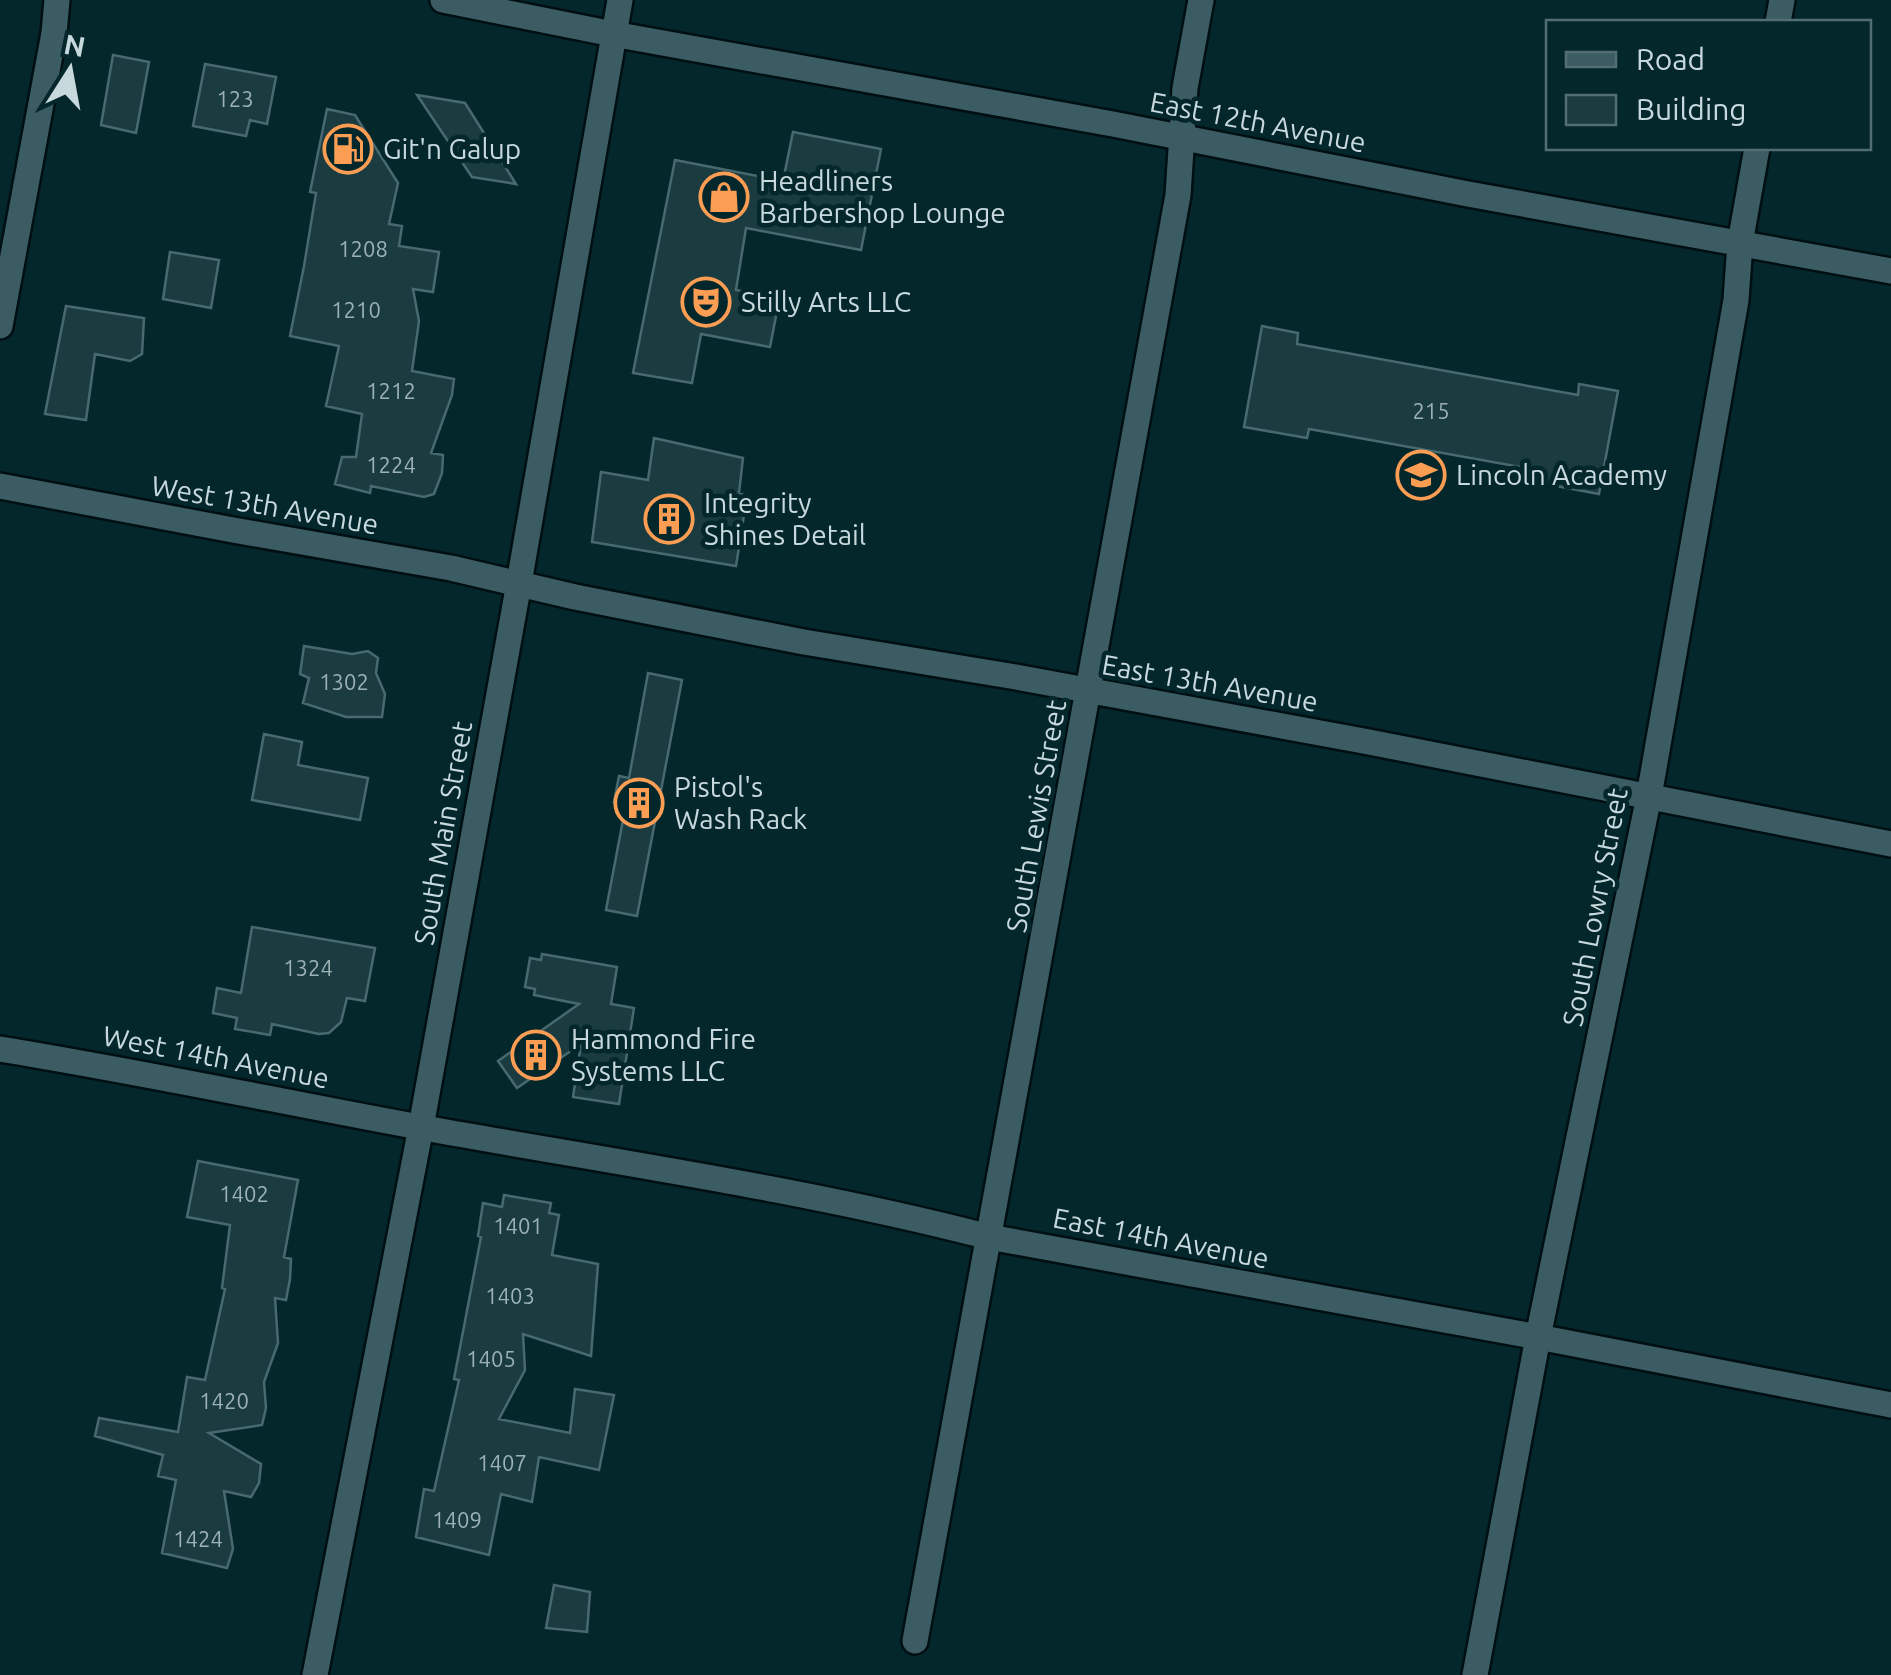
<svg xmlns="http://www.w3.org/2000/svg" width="1891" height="1675" font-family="Ubuntu,sans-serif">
<rect width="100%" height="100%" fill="#04272c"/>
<path fill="#1a3b40" stroke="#48696f" stroke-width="2.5" d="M113,55L149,62L136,133L101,125Z
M205,64L276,77L267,124L250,120L246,136L193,126Z
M417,95L465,103L516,184L472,177Z
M327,109L355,115L398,183L389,224L402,226L399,246L439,252L433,292L413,289L419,321L412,371L454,379L452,395L431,453L443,455L442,473L434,494L424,497L371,486L370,493L335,484L342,457H356L362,414L326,406L339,346L290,336L304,266L316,193L310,192Z
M793,132L881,149L861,250L746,228L736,290L768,296L765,309L777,311L770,347L701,334L692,383L633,373L675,160L783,181Z
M170,252L219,260L211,308L163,299Z
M66,306L144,318L142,354L130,361L95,354L86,420L45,414Z
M1262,326L1298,333L1297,344L1578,395L1579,384L1618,391L1599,494L1535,482L1537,470L1309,429L1307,438L1244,427Z
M654,438L743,458L739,493L747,496L736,566L592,542L601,472L648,480Z
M304,646L352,654L368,651L378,658L376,673L385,694L382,717H346L303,703L309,678L300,674Z
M648,673L682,680L637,916L606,910L626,804L614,802L619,776L629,778Z
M264,734L302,742L298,765L368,778L360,820L252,800Z
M252,927L375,948L365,1001L347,998L341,1022L329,1033L319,1034L272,1024L270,1035L235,1029L237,1018L213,1013L217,988L241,993Z
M542,954L617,967L611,1004L634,1008L619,1104L573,1097L581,1044L517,1088L498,1061L579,1004L534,995L535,989L525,987L530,958L541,960Z
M198,1161L298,1180L284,1257L291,1259L290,1279L286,1300L275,1298L278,1343L264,1382L266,1408L262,1425L209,1433L261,1464L259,1483L251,1497L224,1491L233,1549L227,1568L162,1553L176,1480L158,1476L163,1455L95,1436L99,1418L178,1432L187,1377L205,1380L225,1289L222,1288L230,1225L187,1217Z
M504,1195L551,1203L549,1213L559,1215L552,1255L598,1264L591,1356L523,1334L525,1370L499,1419L570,1433L575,1389L614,1395L599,1470L539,1457L532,1502L501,1494L489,1555L416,1537L424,1489L434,1491L459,1380L454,1379L481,1237L478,1236L483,1203L502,1207Z
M554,1585L590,1592L587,1632L546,1628Z"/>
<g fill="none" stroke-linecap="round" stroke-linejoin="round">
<g stroke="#000f12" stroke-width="30">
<path id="minor" d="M1778,22L1782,0
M0,326L54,33L57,0
M0,486L233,530L451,568L575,597L804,642L1016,677L1369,742L1891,844
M0,1049C142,1072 283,1102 424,1128C613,1162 804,1189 989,1237L1538,1337L1891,1405
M915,1641L1178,195L1185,88L1201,0
M1475,1675L1538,1337L1649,796L1736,300L1740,243L1757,148"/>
</g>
<g stroke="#000f12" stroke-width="30">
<path id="secondary" d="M443,0L613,34L1113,124L1468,194L1891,271
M315,1675L421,1127L519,583L620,0"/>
</g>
<use href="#minor" stroke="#3b5c62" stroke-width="25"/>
<use href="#secondary" stroke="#3b5c62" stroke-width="25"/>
</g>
<defs>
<g id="fuel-ring" transform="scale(2.5)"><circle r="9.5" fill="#04272c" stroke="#fc9d54" stroke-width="1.5"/><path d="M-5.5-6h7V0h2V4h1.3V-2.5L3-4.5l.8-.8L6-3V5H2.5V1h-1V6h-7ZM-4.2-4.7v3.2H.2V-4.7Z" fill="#fc9d54"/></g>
<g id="shop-ring" transform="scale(2.5)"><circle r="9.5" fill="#04272c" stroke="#fc9d54" stroke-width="1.5"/><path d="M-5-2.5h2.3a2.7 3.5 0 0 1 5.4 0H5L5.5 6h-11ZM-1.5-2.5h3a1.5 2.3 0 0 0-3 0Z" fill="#fc9d54"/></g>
<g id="theatre-ring" transform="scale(2.5)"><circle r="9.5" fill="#04272c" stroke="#fc9d54" stroke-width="1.5"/><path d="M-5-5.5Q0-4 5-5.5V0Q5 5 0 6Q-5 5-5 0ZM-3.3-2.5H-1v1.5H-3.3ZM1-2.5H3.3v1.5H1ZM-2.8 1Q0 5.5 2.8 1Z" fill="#fc9d54"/></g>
<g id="school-ring" transform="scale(2.5)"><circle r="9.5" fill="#04272c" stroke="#fc9d54" stroke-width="1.5"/><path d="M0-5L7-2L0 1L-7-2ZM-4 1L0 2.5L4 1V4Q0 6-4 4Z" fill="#fc9d54"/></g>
<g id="building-ring" transform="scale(2.5)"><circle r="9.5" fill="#04272c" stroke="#fc9d54" stroke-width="1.5"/><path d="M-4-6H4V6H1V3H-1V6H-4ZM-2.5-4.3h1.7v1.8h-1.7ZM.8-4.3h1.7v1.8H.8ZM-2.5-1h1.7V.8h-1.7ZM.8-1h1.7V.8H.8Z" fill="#fc9d54"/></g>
</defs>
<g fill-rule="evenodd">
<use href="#fuel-ring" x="348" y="149"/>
<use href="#shop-ring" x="724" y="197"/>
<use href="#theatre-ring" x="706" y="302"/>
<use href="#school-ring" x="1421" y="475"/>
<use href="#building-ring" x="669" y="519"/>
<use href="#building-ring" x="639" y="803"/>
<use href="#building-ring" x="536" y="1055"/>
</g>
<g text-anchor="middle" stroke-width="9" stroke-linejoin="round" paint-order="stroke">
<g font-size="22" fill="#9cb2b5">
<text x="235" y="107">123</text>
<text x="363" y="257">1208</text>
<text x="356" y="318">1210</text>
<text x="391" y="399">1212</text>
<text x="1431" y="419">215</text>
<text x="391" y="473">1224</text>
<text x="344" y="690">1302</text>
<text x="308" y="976">1324</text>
<text x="244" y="1202">1402</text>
<text x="518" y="1234">1401</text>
<text x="510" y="1304">1403</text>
<text x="491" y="1367">1405</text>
<text x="224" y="1409">1420</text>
<text x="502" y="1471">1407</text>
<text x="457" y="1528">1409</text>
<text x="198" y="1547">1424</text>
</g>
<g font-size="28" fill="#c7d9dc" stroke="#04272c">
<text transform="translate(1258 122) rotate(11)" y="10">East 12th Avenue</text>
<text transform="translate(265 505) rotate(10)" y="10">West 13th Avenue</text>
<text transform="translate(1210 683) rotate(10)" y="10">East 13th Avenue</text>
<text transform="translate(1036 816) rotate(-80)" y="10">South Lewis Street</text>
<text transform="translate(443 833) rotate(-80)" y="10">South Main Street</text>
<text transform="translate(1595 907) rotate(-79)" y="10">South Lowry Street</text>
<text transform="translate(216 1057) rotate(11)" y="10">West 14th Avenue</text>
<text transform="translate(1161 1238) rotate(11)" y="10">East 14th Avenue</text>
</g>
<g font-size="28" fill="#c7d9dc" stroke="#04272c" text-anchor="start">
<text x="383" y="159">Git'n Galup</text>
<text x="759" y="191">Headliners<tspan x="759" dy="32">Barbershop Lounge</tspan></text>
<text x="741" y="312">Stilly Arts LLC</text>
<text x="1456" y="485">Lincoln Academy</text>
<text x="704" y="513">Integrity<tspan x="704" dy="32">Shines Detail</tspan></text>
<text x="674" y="797">Pistol's<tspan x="674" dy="32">Wash Rack</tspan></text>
<text x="571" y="1049">Hammond Fire<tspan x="571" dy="32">Systems LLC</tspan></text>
</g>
</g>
<rect x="1546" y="20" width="325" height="130" fill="#04272c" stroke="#526e72" stroke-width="2.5"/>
<rect x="1566" y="52" width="50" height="15" fill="#3b5c62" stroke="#526e72" stroke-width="2.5"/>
<text x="1636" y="70" font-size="30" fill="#c7d9dc">Road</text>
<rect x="1566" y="95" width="50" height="30" fill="#1a3b40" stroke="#526e72" stroke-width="2.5"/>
<text x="1636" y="120" font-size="30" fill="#c7d9dc">Building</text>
<g transform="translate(70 70) rotate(11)" stroke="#04272c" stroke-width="8" paint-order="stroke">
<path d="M0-8L18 38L0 25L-18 38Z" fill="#c7d9dc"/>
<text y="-15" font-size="28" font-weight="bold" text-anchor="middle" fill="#c7d9dc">N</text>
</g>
</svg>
